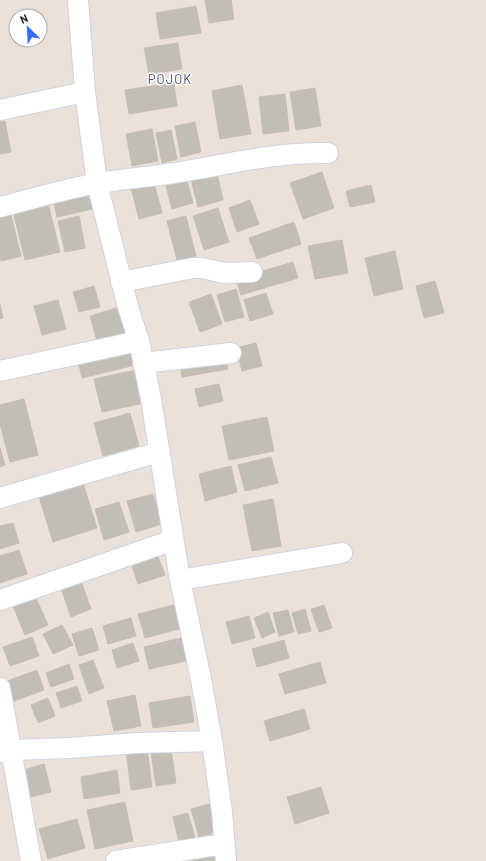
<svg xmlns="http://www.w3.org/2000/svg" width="486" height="861" font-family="Barlow,sans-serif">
<rect width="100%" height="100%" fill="#ebe1d9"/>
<path fill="#c2bdb5" stroke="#c6bdb3" d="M205,0H231L234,19L209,23Z
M196,6L201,33L160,39L156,13Z
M178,43L182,69L149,74L144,48Z
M174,83L177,106L129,114L125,90Z
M242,85L251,134L220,139L212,91Z
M315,88L321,126L296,130L290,92Z
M285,94L289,131L263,134L259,97Z
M5,121L11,152L0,154V122Z
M195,122L201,152L181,157L175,126Z
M152,129L158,161L132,166L126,134Z
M171,130L177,159L162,163L156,133Z
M216,169L223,200L198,207L190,175Z
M322,172L334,208L303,219L290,183Z
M153,179L162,213L139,219L130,184Z
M187,181L193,203L172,209L166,186Z
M371,185L375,202L350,207L346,191Z
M92,188L97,208L57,217L53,198Z
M47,199L60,252L25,260L12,207Z
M250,200L259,224L237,232L229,208Z
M218,208L229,242L204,250L193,216Z
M10,211L21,256L1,261L0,256V214Z
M79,216L85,248L65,252L58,221Z
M186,216L196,256L177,260L167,221Z
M294,222L301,244L257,259L249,238Z
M342,240L348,273L315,279L308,246Z
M395,251L403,289L374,296L365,258Z
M293,262L298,278L241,295L236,279Z
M435,281L444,313L424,318L416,286Z
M94,286L100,307L79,312L73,292Z
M236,289L244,317L225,322L217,295Z
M266,293L273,314L250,321L244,300Z
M211,294L222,324L200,332L189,302Z
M58,300L66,329L42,335L34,306Z
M0,304L3,318L0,319Z
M123,306L130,332L97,341L90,316Z
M256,343L262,366L242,371L236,348Z
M135,347L139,364L82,378L78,360Z
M226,355L228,369L182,377L180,363Z
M136,370L144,403L102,412L94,379Z
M219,384L223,401L199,407L195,389Z
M24,399L38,455L10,462L0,424V405Z
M130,413L139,446L103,456L94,423Z
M267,417L274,451L229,460L222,426Z
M0,448L5,465L0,467Z
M271,457L278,483L245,491L238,465Z
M231,466L237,492L205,501L199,474Z
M83,483L97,528L53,542L39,497Z
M153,494L162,524L136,532L127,501Z
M273,499L281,546L252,551L243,505Z
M119,502L129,532L104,540L95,509Z
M13,523L19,543L0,549V526Z
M19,550L27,574L0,583V556Z
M157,554L165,575L138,584L131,563Z
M81,581L91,609L71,617L61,588Z
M35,596L48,625L25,635L13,606Z
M177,604L183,628L145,638L138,614Z
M324,605L332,628L319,632L311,609Z
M305,609L311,631L298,634L292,613Z
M288,610L294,632L279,636L273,613Z
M268,612L275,632L262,638L254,618Z
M249,616L255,638L232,644L226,622Z
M131,618L136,636L108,644L103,626Z
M62,625L73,645L53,654L43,634Z
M92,628L99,650L79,656L72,634Z
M32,637L39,656L10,666L3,647Z
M185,637L190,660L149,669L144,647Z
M284,640L289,658L257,667L252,649Z
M133,643L139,661L117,668L112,650Z
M93,660L104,688L89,694L79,665Z
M320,662L326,683L285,694L279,674Z
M69,664L74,679L51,687L46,673Z
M37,670L44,690L14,701L7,681Z
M77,686L82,701L61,708L56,693Z
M135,695L141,726L114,731L107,701Z
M190,696L194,722L153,728L149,703Z
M48,698L55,716L38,723L31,705Z
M304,709L310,729L270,741L264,721Z
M147,748L152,787L131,790L126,751Z
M171,749L176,783L156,786L151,752Z
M44,764L51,792L31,797L24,770Z
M117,770L120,793L84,799L81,777Z
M321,787L329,813L295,824L287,797Z
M125,802L133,841L95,849L87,810Z
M214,803L221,831L199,837L191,809Z
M188,813L195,838L179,842L173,817Z
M77,819L85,848L48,859L39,829Z
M213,853L215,861H193L192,858Z"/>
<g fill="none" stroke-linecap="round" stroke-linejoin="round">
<g stroke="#ced3e1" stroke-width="22">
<path id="street" d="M78,0L85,92L97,183L128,307L139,341L151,399L180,580L201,679L212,741L222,812L226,861
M0,110L85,92
M0,207C32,199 65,189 98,183C129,178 161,176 192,170C238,162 280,152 328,153
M121,282L193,268H202L224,273L252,272
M143,363L231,353
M0,371L139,341
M0,498L159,452
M180,580L342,553
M0,600L173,540
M0,688L31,861
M0,752L11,750L69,748L138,743L212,741
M116,861L224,844"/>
</g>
<use href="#street" stroke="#fff" stroke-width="20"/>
</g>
<g text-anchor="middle" stroke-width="3" stroke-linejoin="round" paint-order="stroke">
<g font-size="13" letter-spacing="1" fill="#485578" stroke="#fff">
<text x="170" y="84">POJOK</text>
</g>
</g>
<g transform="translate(28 28) rotate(336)"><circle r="19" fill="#ffffff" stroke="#a9a9a9"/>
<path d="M0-3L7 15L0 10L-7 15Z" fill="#366cfa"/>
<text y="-6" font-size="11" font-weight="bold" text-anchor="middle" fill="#282828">N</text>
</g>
</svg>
